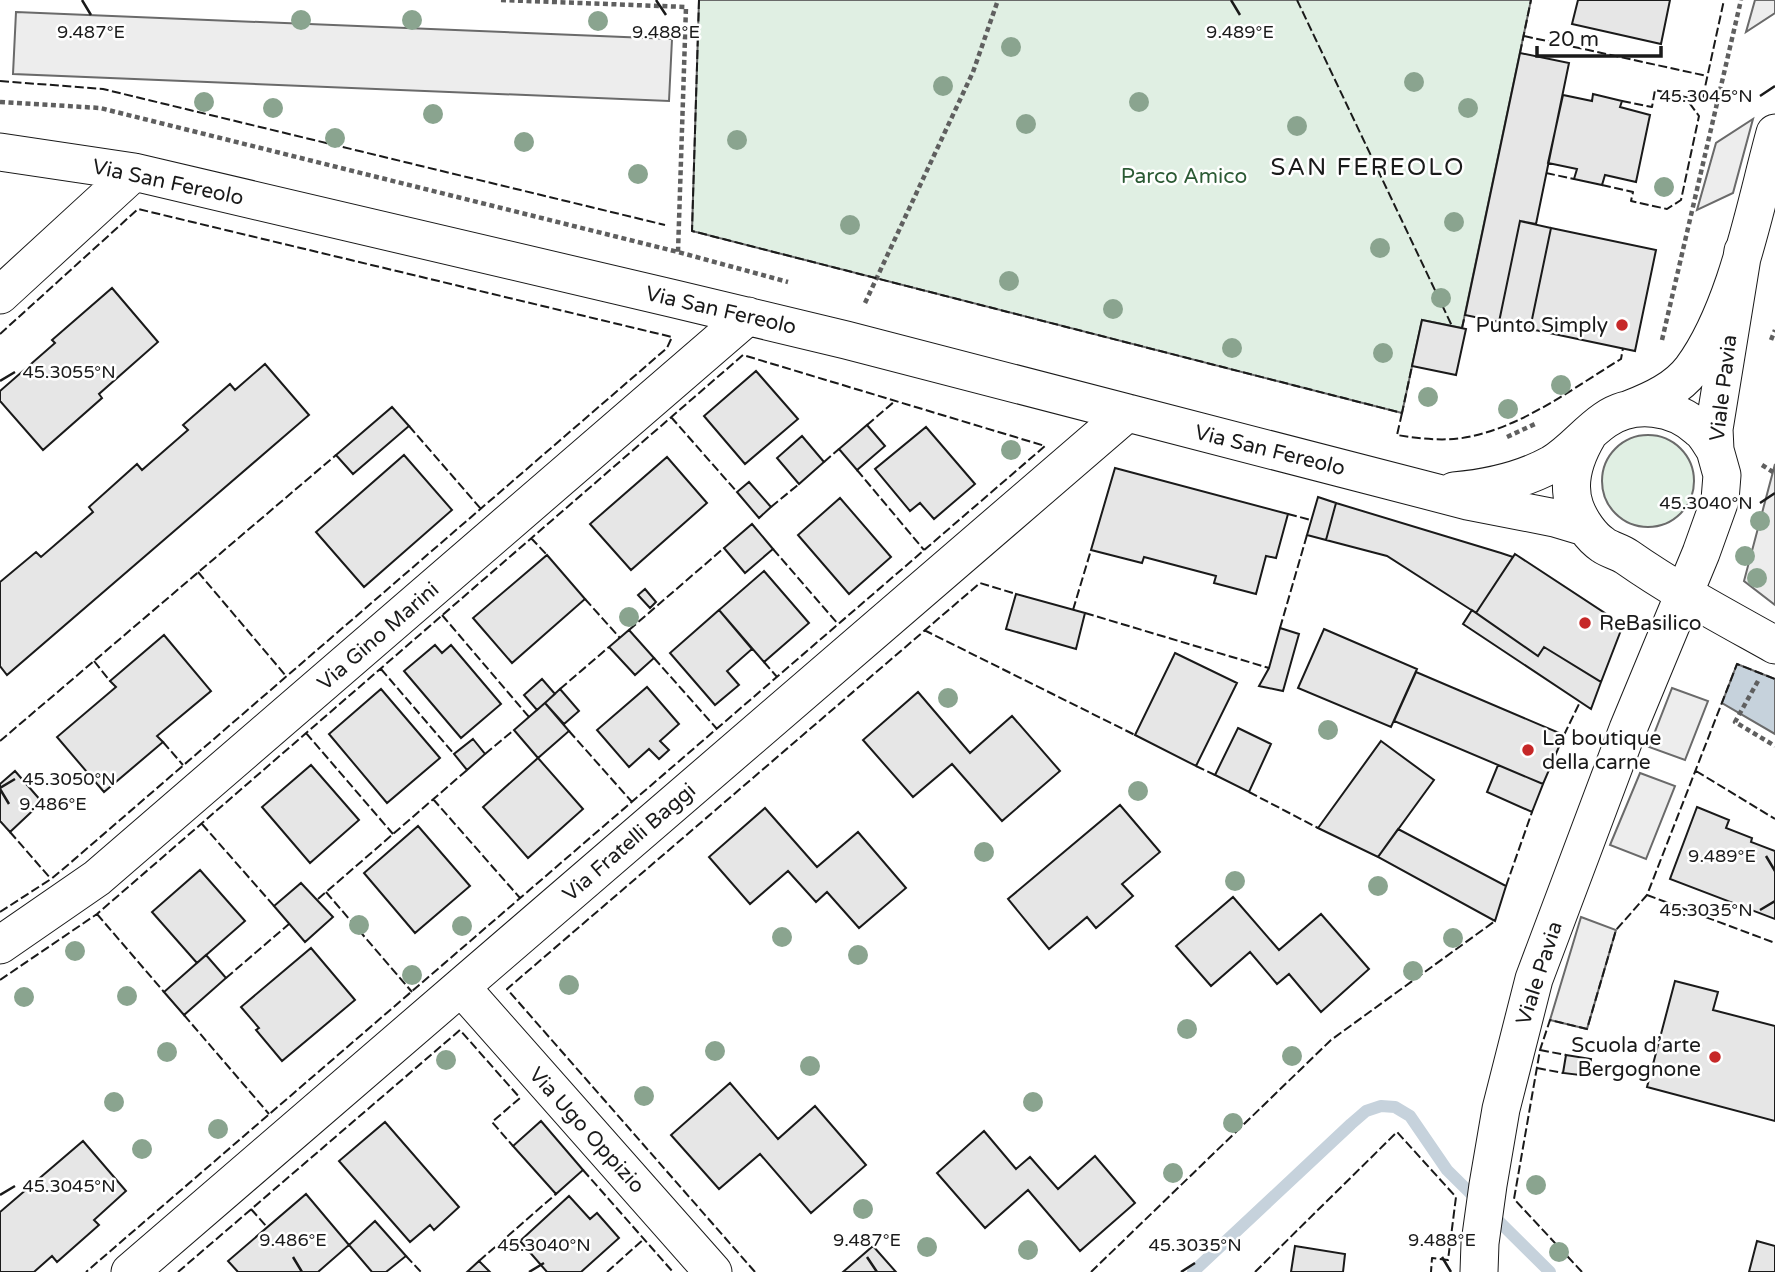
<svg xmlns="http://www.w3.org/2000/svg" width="1775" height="1272" font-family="'Varela Round',sans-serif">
<rect width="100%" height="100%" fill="#fff"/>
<path fill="#e0efe3" stroke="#6a6a6a" stroke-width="2" d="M699,0H1531L1462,328L1422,320L1402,413L692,231Z
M1602 481a46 46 0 1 1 92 0a46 46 0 1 1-92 0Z"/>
<path fill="#ededed" stroke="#6a6a6a" stroke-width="2" d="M1755,0H1775V13L1746,32Z
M16,12L672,39L669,101L13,74Z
M1753,119L1733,193L1697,210L1716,143Z
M1775,464V605L1744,581Z
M1672,688L1708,701L1685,760L1649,747Z
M1640,773L1675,786L1646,859L1610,845Z
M1581,917L1616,930L1587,1029L1550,1020Z"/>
<path fill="#c6d2dc" stroke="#6a6a6a" stroke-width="2" d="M1737,664L1775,679V734L1722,703Z"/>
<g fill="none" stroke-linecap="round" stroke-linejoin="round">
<path stroke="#c6d2dc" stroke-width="12" d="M1193,1272L1351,1124L1366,1111L1381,1106L1395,1107L1410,1116L1447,1170L1550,1272"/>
</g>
<path fill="#e6e6e6" stroke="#1a1a1a" stroke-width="2" d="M1578,0H1670L1661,44L1572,24Z
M1520,53L1569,63L1536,224L1520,221L1499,322L1465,315Z
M1593,94L1622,101L1620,107L1650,115L1636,182L1605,175L1602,185L1574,179L1577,169L1548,163L1563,95L1592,101Z
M1520,221L1551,228L1530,329L1499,322Z
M1551,228L1656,250L1635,351L1530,329Z
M112,288L158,342L99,394L102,398L43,450L0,401V391L55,343L52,340Z
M1422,320L1466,329L1456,375L1412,366Z
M265,364L309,415L7,675L0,666V582L36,552L41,557L93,512L89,507L137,464L142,470L188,430L183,425L230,384L235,390Z
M756,371L798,419L745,464L704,416Z
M392,407L409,426L353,474L336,455Z
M867,425L885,446L857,470L839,449Z
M926,427L975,484L934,519L920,503L910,511L875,469Z
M802,436L824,462L799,484L777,458Z
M404,455L452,510L364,587L316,532Z
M667,457L707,503L631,570L590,524Z
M1115,468L1288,514L1276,558L1266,556L1256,594L1214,583L1216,576L1144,557L1142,563L1091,550Z
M749,482L771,507L759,518L737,492Z
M1318,497L1336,503L1326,540L1307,535Z
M840,498L891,557L849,594L798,535Z
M1336,503L1501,553L1513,557L1476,613L1387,556L1326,540Z
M752,524L773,549L745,573L724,548Z
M1515,554L1623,625L1601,682L1544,647L1538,656L1476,613Z
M547,555L585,599L512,663L473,618Z
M764,571L809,623L764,662L719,610Z
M645,589L656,602L650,608L638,595Z
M1016,594L1085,613L1076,649L1006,629Z
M719,610L752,649L727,671L739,685L715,705L670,653Z
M1472,610L1538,656L1544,647L1601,682L1591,709L1463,624Z
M1280,628L1299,634L1283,691L1259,686L1269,668Z
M1324,629L1417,669L1391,727L1298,688Z
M629,630L654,658L635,675L609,647Z
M164,635L211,691L157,736L163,742L104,792L57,737L116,687L110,681Z
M435,645L442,653L451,645L501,704L461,738L404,671Z
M1175,653L1237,683L1196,766L1135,735Z
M1416,672L1564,735L1543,784L1394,721Z
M542,679L555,694L537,710L524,695Z
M647,687L679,724L660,741L669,750L659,759L649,749L629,767L597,730Z
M381,689L440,758L387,803L329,734Z
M560,689L579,711L564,724L545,703Z
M918,692L970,753L1012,716L1060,771L1002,821L952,764L913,797L863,740Z
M545,703L569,731L538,758L514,730Z
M1238,728L1271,744L1249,792L1215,775Z
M473,739L485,754L467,770L454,754Z
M1381,741L1434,780L1378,857L1318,828Z
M538,758L583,809L528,858L483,807Z
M311,765L359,820L310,863L262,807Z
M1498,765L1543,784L1532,812L1487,792Z
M15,771L42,802L10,832L0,821V784Z
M1120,805L1160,852L1122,884L1133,896L1096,928L1087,917L1049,949L1008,899Z
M1697,807L1729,820L1726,828L1752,838L1751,842L1775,851V919L1670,879Z
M765,808L817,867L858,832L906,888L859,928L827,892L816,902L788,871L750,904L709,857Z
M418,826L470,886L415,933L364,873Z
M1398,829L1506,886L1495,921L1378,857Z
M200,870L245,921L197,963L152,912Z
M301,883L333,917L305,942L274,906Z
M1233,897L1279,950L1321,914L1369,969L1321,1012L1289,974L1277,984L1250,952L1211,986L1176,946Z
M311,948L355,1000L282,1061L256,1030L259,1028L241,1007Z
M206,955L226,978L184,1015L164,992Z
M1675,981L1718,992L1713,1010L1775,1026V1121L1647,1087Z
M1566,1055L1591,1059L1588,1076L1563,1073Z
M730,1083L778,1139L815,1106L866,1165L811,1213L760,1154L719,1189L671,1135Z
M541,1121L583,1170L556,1194L513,1146Z
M385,1122L459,1207L434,1230L430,1225L410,1242L339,1161Z
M984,1131L1016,1169L1030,1157L1058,1189L1095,1156L1135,1203L1080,1251L1028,1190L985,1228L937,1173Z
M83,1141L126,1191L94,1220L99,1225L57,1262L52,1256L34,1272H0V1212Z
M306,1194L349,1245L318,1272H238L228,1261Z
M569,1196L590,1219L597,1213L619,1238L581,1272H547L520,1241Z
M375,1221L406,1256L386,1272H372L349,1245Z
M1757,1241L1775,1246V1272H1749Z
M873,1246L896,1272H843Z
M1295,1246L1345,1254L1343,1272H1291Z
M479,1261L490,1272H467Z"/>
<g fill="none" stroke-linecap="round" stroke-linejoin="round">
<g stroke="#1a1a1a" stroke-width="39">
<path id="street" d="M0,152L134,172L675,299L846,340L1468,501L1555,518L1585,527
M0,295L134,172
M1630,409C1653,400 1677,389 1692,369C1737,308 1755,205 1775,133
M1588,435C1575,457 1566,482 1575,507C1580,521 1591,537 1603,545C1610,550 1620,552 1627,557C1674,590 1725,617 1775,645
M1454,491C1487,488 1523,480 1552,464C1572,452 1586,433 1605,420C1634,400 1675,406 1699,429C1706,434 1710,443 1715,450
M0,945L97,878L748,316
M461,987L713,1272
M130,1272L1127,413
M1479,1272L1480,1243L1488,1185L1501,1109L1534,979L1628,729L1701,553L1720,500L1722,475L1715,450L1714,429L1743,251"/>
</g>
<path stroke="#5f5f5f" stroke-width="4.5" stroke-dasharray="5 3.5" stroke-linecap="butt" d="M501,0L686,7L678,252
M0,102L100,108L678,252L788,282
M865,303L973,72L998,0
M1662,340L1741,0
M1771,340L1775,330
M1507,437L1537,423
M1762,465L1773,472
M1758,681L1735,722L1775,746"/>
<use href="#street" stroke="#fff" stroke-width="37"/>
<path stroke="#1a1a1a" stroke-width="2" stroke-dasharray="9 3.5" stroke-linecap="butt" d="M699,0L692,231L1402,413L1412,366
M1297,0L1452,326
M1524,36L1707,76
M1520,53L1531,0
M0,81L103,89L665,225
M1622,101L1652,107L1655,90L1685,97
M1546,173L1574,179
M1602,185L1633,192L1631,201L1667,209L1681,200L1699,116L1685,97L1702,101L1724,0
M1462,328L1465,315
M0,334L138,209L672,337L667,348L69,864L51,879L0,912
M1402,413L1397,435C1422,439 1448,442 1473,436C1526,424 1575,387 1621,359L1623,348
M671,417L737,492
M867,425L895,401
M409,426L481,509
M824,462L839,449
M857,470L924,550
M771,507L799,484
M1288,514L1311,520
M531,538L547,555
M773,549L838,624
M198,572L286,676
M585,599L620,638
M1073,610L1091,550
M1085,613L1269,668
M442,615L529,717
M1280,628L1307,535
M629,630L724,548
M924,630L1135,735
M654,658L717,729
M94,661L110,681
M764,662L777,677
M381,669L454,754
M560,689L609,647
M569,731L632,802
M306,733L393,834
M1564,735L1580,702
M0,741L336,455
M163,742L183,765
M485,754L514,730
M1196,766L1215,775
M1696,771L1775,819
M1249,792L1318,828
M433,799L520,898
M202,824L274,906
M10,832L51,879
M1506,886L1532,812
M326,892L412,992
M1647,895L1775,943
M318,899L467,770
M97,914L164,992
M226,978L289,924
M0,980L97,914L743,355L1045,446L86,1272
M184,1015L269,1114
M1540,1050L1566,1055
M1537,1068L1563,1073
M583,1170L673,1272
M251,1209L267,1227
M406,1256L421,1272
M479,1261L556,1194
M178,1272L460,1030L520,1098L492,1122L513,1146
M607,1272L644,1239
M755,1272L507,989L980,583L1016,594
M1091,1272L1331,1040L1495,921
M1255,1272L1397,1132L1456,1197L1448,1260L1432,1258L1431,1272
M1582,1272L1514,1199L1540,1050L1550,1020L1587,1029L1616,930L1647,895L1737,664L1775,679"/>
</g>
<g fill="#8aa48f">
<circle cx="301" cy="20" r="10"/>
<circle cx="412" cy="20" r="10"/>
<circle cx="598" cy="21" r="10"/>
<circle cx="1011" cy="47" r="10"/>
<circle cx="1414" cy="82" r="10"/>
<circle cx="943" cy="86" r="10"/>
<circle cx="204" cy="102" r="10"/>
<circle cx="1139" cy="102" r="10"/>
<circle cx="273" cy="108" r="10"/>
<circle cx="1468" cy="108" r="10"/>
<circle cx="433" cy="114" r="10"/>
<circle cx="1026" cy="124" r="10"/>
<circle cx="1297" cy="126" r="10"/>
<circle cx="335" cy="138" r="10"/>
<circle cx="737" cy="140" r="10"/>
<circle cx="524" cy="142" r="10"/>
<circle cx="638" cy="174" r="10"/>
<circle cx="1664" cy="187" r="10"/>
<circle cx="1454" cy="222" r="10"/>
<circle cx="850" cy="225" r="10"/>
<circle cx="1380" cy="248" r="10"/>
<circle cx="1009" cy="281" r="10"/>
<circle cx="1441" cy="298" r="10"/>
<circle cx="1113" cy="309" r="10"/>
<circle cx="1232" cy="348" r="10"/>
<circle cx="1383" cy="353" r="10"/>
<circle cx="1561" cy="385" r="10"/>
<circle cx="1428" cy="397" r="10"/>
<circle cx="1508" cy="409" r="10"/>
<circle cx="1011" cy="450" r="10"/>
<circle cx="1760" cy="521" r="10"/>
<circle cx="1745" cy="556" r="10"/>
<circle cx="1757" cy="578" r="10"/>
<circle cx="629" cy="617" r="10"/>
<circle cx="948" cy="698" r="10"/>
<circle cx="1328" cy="730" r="10"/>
<circle cx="1138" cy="791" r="10"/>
<circle cx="984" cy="852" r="10"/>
<circle cx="1235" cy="881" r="10"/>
<circle cx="1378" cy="886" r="10"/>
<circle cx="359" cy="925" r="10"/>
<circle cx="462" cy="926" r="10"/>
<circle cx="782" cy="937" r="10"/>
<circle cx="1453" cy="938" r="10"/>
<circle cx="75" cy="951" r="10"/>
<circle cx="858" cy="955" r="10"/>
<circle cx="1413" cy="971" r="10"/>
<circle cx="412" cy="975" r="10"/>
<circle cx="569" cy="985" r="10"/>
<circle cx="127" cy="996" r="10"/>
<circle cx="24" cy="997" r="10"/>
<circle cx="1187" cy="1029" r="10"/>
<circle cx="715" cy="1051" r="10"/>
<circle cx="167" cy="1052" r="10"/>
<circle cx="1292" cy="1056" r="10"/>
<circle cx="446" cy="1060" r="10"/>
<circle cx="810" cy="1066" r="10"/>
<circle cx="644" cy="1096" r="10"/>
<circle cx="114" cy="1102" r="10"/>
<circle cx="1033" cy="1102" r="10"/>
<circle cx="1233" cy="1123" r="10"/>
<circle cx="218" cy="1129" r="10"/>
<circle cx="142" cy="1149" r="10"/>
<circle cx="1173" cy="1173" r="10"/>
<circle cx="1536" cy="1185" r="10"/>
<circle cx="863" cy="1209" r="10"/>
<circle cx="927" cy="1247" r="10"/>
<circle cx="1028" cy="1250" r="10"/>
<circle cx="1559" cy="1252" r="10"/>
</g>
<path fill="none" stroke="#1a1a1a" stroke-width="2.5" d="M82,0L91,15M656,0L666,15M1231,0L1240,15M1760,96L1775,86M0,381L15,372M1760,503L1775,493M0,788L15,779M0,789L9,804M1766,856L1775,871M1760,910L1775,901M0,1195L15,1186M293,1257L302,1272M867,1257L877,1272M1442,1257L1451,1272M529,1272L544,1263M1181,1272L1195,1263"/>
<g fill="#c62828" stroke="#fff" stroke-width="2.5">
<circle cx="1622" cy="325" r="7"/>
<circle cx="1585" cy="623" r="7"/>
<circle cx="1528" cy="750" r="7"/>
<circle cx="1715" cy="1057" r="7"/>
</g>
<g text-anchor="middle" stroke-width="5" stroke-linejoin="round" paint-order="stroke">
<g font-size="21" fill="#2b5a34" stroke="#fff">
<text x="1184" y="183">Parco Amico</text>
</g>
<g font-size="21" fill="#1a1a1a" stroke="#fff">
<text transform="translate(168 182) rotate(12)" y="7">Via San Fereolo</text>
<text transform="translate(721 310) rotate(13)" y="7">Via San Fereolo</text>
<text transform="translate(1723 388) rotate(-83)" y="7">Viale Pavia</text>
<text transform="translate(1270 450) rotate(14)" y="7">Via San Fereolo</text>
<text transform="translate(378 636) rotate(-41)" y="7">Via Gino Marini</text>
<text transform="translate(629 842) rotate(-41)" y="7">Via Fratelli Baggi</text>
<text transform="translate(1539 973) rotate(-72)" y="7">Viale Pavia</text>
<text transform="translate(587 1130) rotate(48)" y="7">Via Ugo Oppizio</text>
</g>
<g font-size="21" fill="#1a1a1a" stroke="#fff" text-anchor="end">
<text x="1608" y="332">Punto Simply</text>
<text x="1599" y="630" text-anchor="start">ReBasilico</text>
<text x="1542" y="745" text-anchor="start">La boutique<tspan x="1542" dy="24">della carne</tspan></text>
<text x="1701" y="1052">Scuola d’arte<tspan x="1701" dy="24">Bergognone</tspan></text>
</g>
<g font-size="24" letter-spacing="2" fill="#1a1a1a" stroke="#fff">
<text x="1368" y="175">SAN FEREOLO</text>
</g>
</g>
<g font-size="18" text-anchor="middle" fill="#1a1a1a" stroke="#fff" stroke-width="5" stroke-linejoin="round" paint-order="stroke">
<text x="91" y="38">9.487°E</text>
<text x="666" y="38">9.488°E</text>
<text x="1240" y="38">9.489°E</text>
<text x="1706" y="102">45.3045°N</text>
<text x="69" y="378">45.3055°N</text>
<text x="1706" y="509">45.3040°N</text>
<text x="69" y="785">45.3050°N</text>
<text x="53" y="810">9.486°E</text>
<text x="1722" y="862">9.489°E</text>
<text x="1706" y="916">45.3035°N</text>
<text x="69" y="1192">45.3045°N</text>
<text x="293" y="1246">9.486°E</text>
<text x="867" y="1246">9.487°E</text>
<text x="1442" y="1246">9.488°E</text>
<text x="544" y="1251">45.3040°N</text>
<text x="1195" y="1251">45.3035°N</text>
</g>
<path d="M1537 46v10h124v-10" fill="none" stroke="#1a1a1a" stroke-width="3.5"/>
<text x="1548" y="46" font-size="21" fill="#1a1a1a" stroke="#ffffff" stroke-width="5" paint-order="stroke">20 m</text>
</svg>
